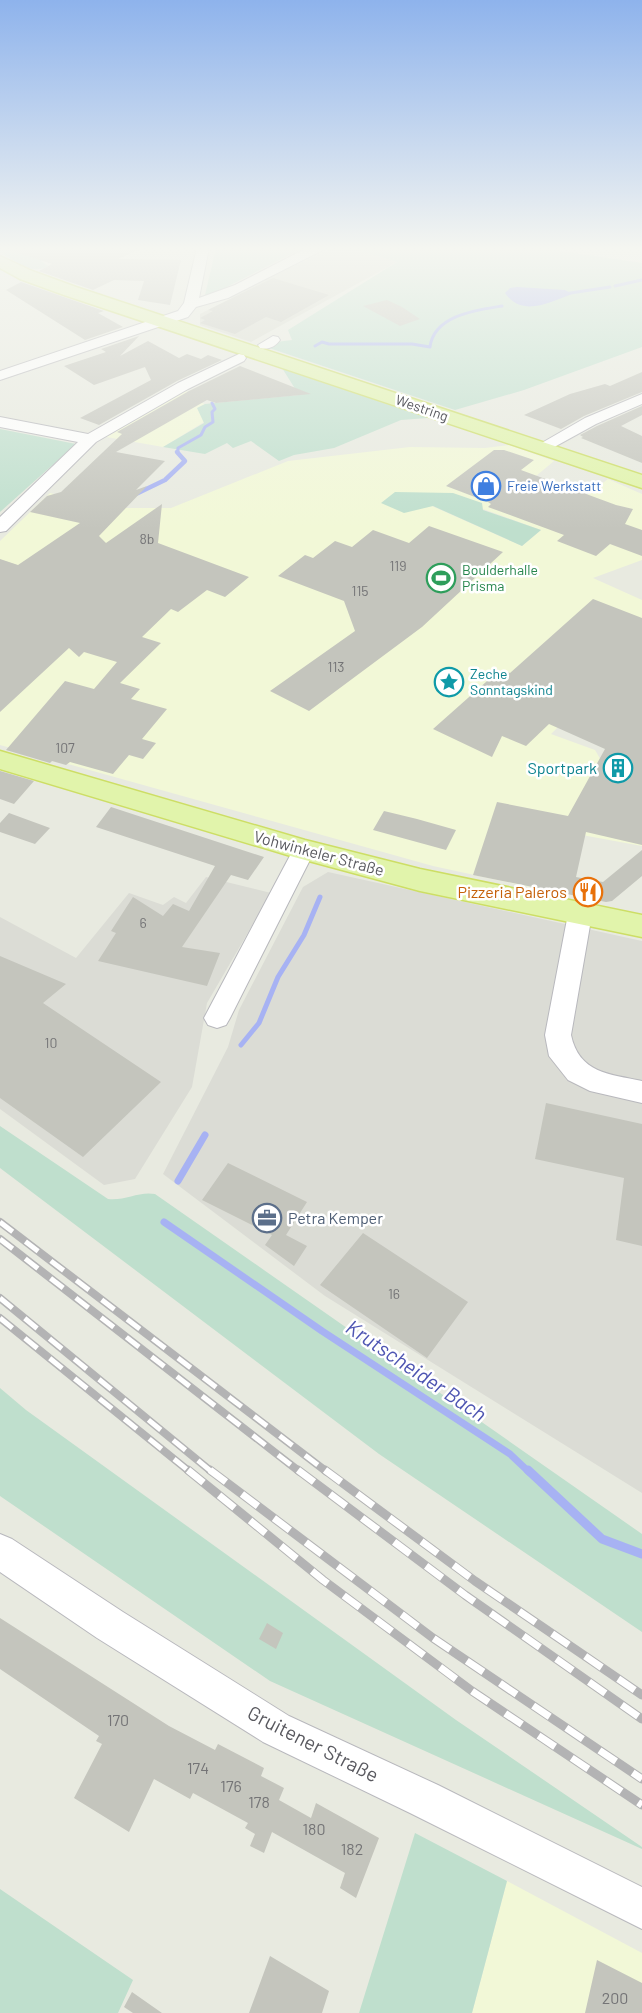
<svg xmlns="http://www.w3.org/2000/svg" width="642" height="2013" font-family="Barlow,sans-serif">
<rect width="100%" height="100%" fill="#e8eae0"/>
<path fill="#f2f8d7" fill-rule="evenodd" d="M186,391L199,399L196,401L205,404L198,408L204,422L163,447L106,437Z
M509,445L554,461L524,486L574,505L608,479L642,494V560L593,578L642,600V645L551,734L595,750L642,830V846L571,833L557,893L433,866L0,745V541L50,493L117,508H171L288,461L410,447L485,448ZM432,506L483,509L541,530L522,546Z
M507,1881L642,1953V2013H472Z"/>
<path fill="#dbdcd5" d="M328,872L642,941V1493L325,1296L163,1174L228,1047L239,1010L303,887Z
M206,877L271,893L207,1003L192,1087L135,1179L104,1185L0,1109V917L76,958L129,893L163,905L174,897L186,903Z"/>
<path fill="#d8dacf" d="M333,248H351L397,262L251,342L200,325V314L232,298L229,296Z"/>
<path fill="#bfdfcd" d="M0,248H9L50,258L41,261L48,266C32,276 14,261 0,251Z
M216,248H309L291,254L207,297L205,295Z
M351,248H540L642,263V347L524,390L455,410L266,347L276,342L292,340L288,330L397,262Z
M282,368L428,418L401,420L334,448L294,455L279,461L251,441L233,448L227,443L205,454L163,447L204,423L197,408L205,404L299,395Z
M0,429L76,444L0,512Z
M395,492L453,493L482,503L483,510L541,530L522,546L433,506L404,513L381,503Z
M0,1126L108,1199C125,1201 139,1191 155,1194L642,1534V1632L379,1454L0,1168Z
M0,1388L26,1410L456,1720L642,1847V1849L270,1681L0,1496Z
M415,1833L507,1881L472,2013H359Z
M0,1889L133,1980L118,2013H0Z"/>
<path fill="#a7b2f3" d="M517,287L565,290L572,294C550,302 522,318 505,293L510,288Z"/>
<g fill="none" stroke-linecap="round" stroke-linejoin="round">
<path stroke="#a7b2f3" stroke-width="3" d="M615,286L642,280
M564,294L610,287
M315,346L322,342L329,344H412L430,347C434,315 477,310 502,306
M178,453V448L201,435L205,427L213,422L212,412L215,409L212,403"/>
<path stroke="#a7b2f3" stroke-width="4.5" d="M136,494L165,480L185,461L177,452"/>
<path stroke="#a7b2f3" stroke-width="5" d="M241,1045L259,1023L278,977L304,935L320,897"/>
<path stroke="#a7b2f3" stroke-width="7" d="M178,1181L205,1135
M164,1222L322,1331L510,1454L529,1472"/>
<path stroke="#a7b2f3" stroke-width="9" d="M528,1470L602,1539L642,1554"/>
</g>
<path fill="#c4c5bd" d="M13,248H143L118,259L181,260L170,305L138,300L144,281L114,280L93,290L39,271L52,264L12,251Z
M273,278L329,295L281,322L266,317L235,334L200,323L205,320L200,318L213,311L208,310Z
M21,282L101,310L104,311L98,313L123,327L85,340L6,290Z
M387,300L402,307L420,319L400,326L363,306Z
M139,336L120,356L148,341L179,358L187,354L201,359L208,355L222,360L177,381L99,425L80,418L151,380L145,367L94,385L64,366L106,352L101,349Z
M240,366L311,394L216,403L207,400L116,452L165,461L136,490L147,486L99,536L106,543L162,504L158,543L249,577L225,597L207,590L178,612L171,609L142,637L161,643L120,683L140,689L131,699L167,709L142,739L156,743L143,759L129,755L113,774L70,762L66,765L52,761L50,763L6,750L65,681L94,689L117,662L84,652L79,657L69,648L0,712V559L18,565L80,523L30,512L47,496L61,492L122,434L117,432L189,391Z
M642,372V392L584,416L561,429L524,415L570,394L605,384L610,386Z
M642,406V415L621,426L642,436V463L581,438L583,437L580,435L597,426Z
M494,450H504L534,460L521,470L616,505L633,509L625,524L642,530V556L610,544L596,556L557,541L564,535L488,507L491,504L488,502L446,486Z
M429,526L503,552L422,627L309,711L270,691L355,631L344,601L278,576L305,555L313,558L335,541L352,547L373,530L409,543Z
M593,599L642,618V845L586,832L576,877L603,882L642,850V876L612,901L606,902L473,875L497,802L568,816L605,749L549,724L526,746L502,736L492,757L433,729L495,674L497,675L503,670L510,673Z
M0,771L34,781L14,804L0,799Z
M111,807L264,857L248,880L231,875L182,947L220,953L207,986L98,961L116,933L111,931L133,897L163,916L173,904L189,911L215,866L96,827Z
M384,811L417,819L456,830L446,850L373,830Z
M9,813L50,828L35,844L0,832V823Z
M0,956L66,984L43,1003L161,1082L83,1157L0,1098Z
M546,1103L642,1124V1246L616,1240L624,1178L535,1159Z
M228,1163L307,1202L286,1235L307,1246L294,1266L265,1245L272,1235L202,1200Z
M363,1233L468,1302L427,1358L320,1285Z
M0,1618L169,1726L215,1750L218,1744L264,1768L261,1776L284,1788L279,1800L311,1818L316,1803L379,1838L356,1898L340,1888L345,1873L272,1832L264,1853L250,1846L255,1834L245,1828L248,1823L193,1793L190,1799L154,1779L129,1832L74,1798L102,1744L96,1741L99,1736L0,1669Z
M267,1623L283,1633L276,1649L259,1639Z
M270,1956L329,1991L322,2013H249Z
M597,1960L642,1983V2013H585Z
M132,1992L162,2013H133L124,2007Z"/>
<g fill="none" stroke-linecap="round" stroke-linejoin="round">
<g stroke="#b8b8bd" stroke-width="2">
<path id="minor" d="M197,248H209L199,298L235,285L301,251L310,248H327L228,298L196,307L188,317L0,380V371L178,311L184,303Z
M273,336L278,337L280,340C275,347 268,350 260,348L258,345Z
M239,354L244,355L246,358L244,361L188,389L96,442L6,531L0,532V517L78,442L0,427V417L88,434L178,383Z
M642,394V404L596,424L547,451L541,453L533,448L585,418Z
M304,842L312,844L315,850L230,1018L226,1025L217,1028L208,1025L204,1018L293,850L296,844Z
M580,905L588,908L592,914L571,1035C579,1073 609,1074 642,1081V1103L590,1091L568,1080L549,1056L545,1035L568,914L572,908Z
M0,1534L12,1539L123,1612L289,1716L438,1785L642,1887V1929L410,1813L263,1742L97,1638L0,1572Z"/>
</g>
<g stroke="#cdde65" stroke-width="3">
<path id="major" d="M0,256L32,271L76,287L642,475V488L64,295L20,279L0,268Z
M0,751L305,840L420,869L642,915V937L420,891L294,857L0,769Z"/>
</g>
<use href="#minor" fill="#fff" fill-rule="evenodd"/>
<use href="#major" fill="#e1f4ab" fill-rule="evenodd"/>
<g stroke="#b3b3b4" stroke-width="8">
<path id="rail-far1" d="M0,1222L327,1472
M0,1239L300,1472
M0,1298L212,1472
M0,1318L190,1472"/>
</g>
<g stroke="#b3b3b4" stroke-width="9">
<path id="rail" d="M188,1470L323,1580L472,1691L642,1805
M210,1470L433,1638L642,1779
M298,1470L465,1595L642,1719
M325,1470L475,1581L642,1695"/>
</g>
<use href="#rail-far1" stroke="#fff" stroke-width="5" stroke-dasharray="16" stroke-linecap="butt"/>
<use href="#rail" stroke="#fff" stroke-width="7" stroke-dasharray="20" stroke-linecap="butt"/>
</g>
<linearGradient id="sky" x2="0" y2="1"><stop stop-color="#8eb3ec"/><stop offset="0.47" stop-color="#f5f6f1"/><stop offset="1" stop-color="#f5f6f1" stop-opacity="0"/></linearGradient>
<rect width="642" height="529" fill="url(#sky)"/>
<defs>
<g id="shop-ring" transform="scale(1.5)"><circle r="9.5" fill="#fff" stroke="#3f7fe0" stroke-width="1.5"/><path d="M-5-2.5h2.3a2.7 3.5 0 0 1 5.4 0H5L5.5 6h-11ZM-1.5-2.5h3a1.5 2.3 0 0 0-3 0Z" fill="#3f7fe0"/></g>
<g id="stadium-ring" transform="scale(1.5)"><circle r="9.5" fill="#fff" stroke="#2e9e5b" stroke-width="1.5"/><path d="M0-5a6.5 5 0 1 0 0 10a6.5 5 0 1 0 0-10ZM-3.5-1.8h7v3.6h-7Z" fill="#2e9e5b"/></g>
<g id="sight-ring" transform="scale(1.5)"><circle r="9.5" fill="#fff" stroke="#0f9aa8" stroke-width="1.5"/><path d="M0-6L1.8-2.2L6-1.7L2.9 1.2L3.7 5.4L0 3.3L-3.7 5.4L-2.9 1.2L-6-1.7L-1.8-2.2Z" fill="#0f9aa8"/></g>
<g id="building-ring" transform="scale(1.5)"><circle r="9.5" fill="#fff" stroke="#0f9aa8" stroke-width="1.5"/><path d="M-4-6H4V6H1V3H-1V6H-4ZM-2.5-4.3h1.7v1.8h-1.7ZM.8-4.3h1.7v1.8H.8ZM-2.5-1h1.7V.8h-1.7ZM.8-1h1.7V.8H.8Z" fill="#0f9aa8"/></g>
<g id="restaurant-ring" transform="scale(1.5)"><circle r="9.5" fill="#fff" stroke="#e8710a" stroke-width="1.5"/><path d="M-5-6h1v4h1v-4h1v4h1v-4h1v5L-1.5 .5V6h-2V.5L-5-1ZM5-6V6H3V1.5H1.5Q1.5-4 5-6Z" fill="#e8710a"/></g>
<g id="office-ring" transform="scale(1.5)"><circle r="9.5" fill="#fff" stroke="#5c6f8a" stroke-width="1.5"/><path d="M-6-3h4V-5.5h4V-3h4V5H-6ZM-1-4.5V-3h2v-1.5ZM-6 0V1H6V0Z" fill="#5c6f8a"/></g>
</defs>
<g fill-rule="evenodd">
<use href="#shop-ring" x="486" y="486"/>
<use href="#stadium-ring" x="441" y="578"/>
<use href="#sight-ring" x="449" y="682"/>
<use href="#building-ring" x="618" y="768"/>
<use href="#restaurant-ring" x="588" y="892"/>
<use href="#office-ring" x="267" y="1218"/>
</g>
<g text-anchor="middle" stroke-width="5" stroke-linejoin="round" paint-order="stroke">
<g font-size="14" fill="#59595f" stroke="#fff">
<text transform="translate(422 408) rotate(19)" y="5">Westring</text>
</g>
<g font-size="14" fill="#366cbe" stroke="#fff" text-anchor="start">
<text x="507" y="491">Freie Werkstatt</text>
</g>
<g font-size="14" fill="#747476">
<text x="147" y="544">8b</text>
<text x="398" y="571">119</text>
<text x="360" y="596">115</text>
<text x="336" y="672">113</text>
<text x="65" y="753">107</text>
<text x="143" y="928">6</text>
<text x="51" y="1048">10</text>
<text x="394" y="1299">16</text>
</g>
<g font-size="14" fill="#27864d" stroke="#fff" text-anchor="start">
<text x="462" y="575">Boulderhalle<tspan x="462" dy="16">Prisma</tspan></text>
</g>
<g font-size="14" fill="#0d838f" stroke="#fff" text-anchor="start">
<text x="470" y="679">Zeche<tspan x="470" dy="16">Sonntagskind</tspan></text>
</g>
<g font-size="16" fill="#0d838f" stroke="#fff" text-anchor="end">
<text x="597" y="774">Sportpark</text>
</g>
<g font-size="16" fill="#59595f" stroke="#fff">
<text transform="translate(319 853) rotate(15)" y="6">Vohwinkeler Straße</text>
</g>
<g font-size="16" fill="#c56008" stroke="#fff" text-anchor="end">
<text x="567" y="898">Pizzeria Paleros</text>
</g>
<g font-size="16" fill="#4e5e75" stroke="#fff" text-anchor="start">
<text x="288" y="1224">Petra Kemper</text>
</g>
<g font-size="16" fill="#747476">
<text x="118" y="1726">170</text>
<text x="198" y="1774">174</text>
<text x="231" y="1792">176</text>
<text x="259" y="1808">178</text>
<text x="314" y="1835">180</text>
<text x="352" y="1855">182</text>
<text x="615" y="2004">200</text>
</g>
<g font-size="20" fill="#59595f" stroke="#fff">
<text transform="translate(313 1744) rotate(27)" y="7">Gruitener Straße</text>
</g>
<g font-size="21" font-style="italic" fill="#4e55b2" stroke="#fff">
<text transform="translate(416 1371) rotate(34)" y="7">Krutscheider Bach</text>
</g>
</g>
</svg>
